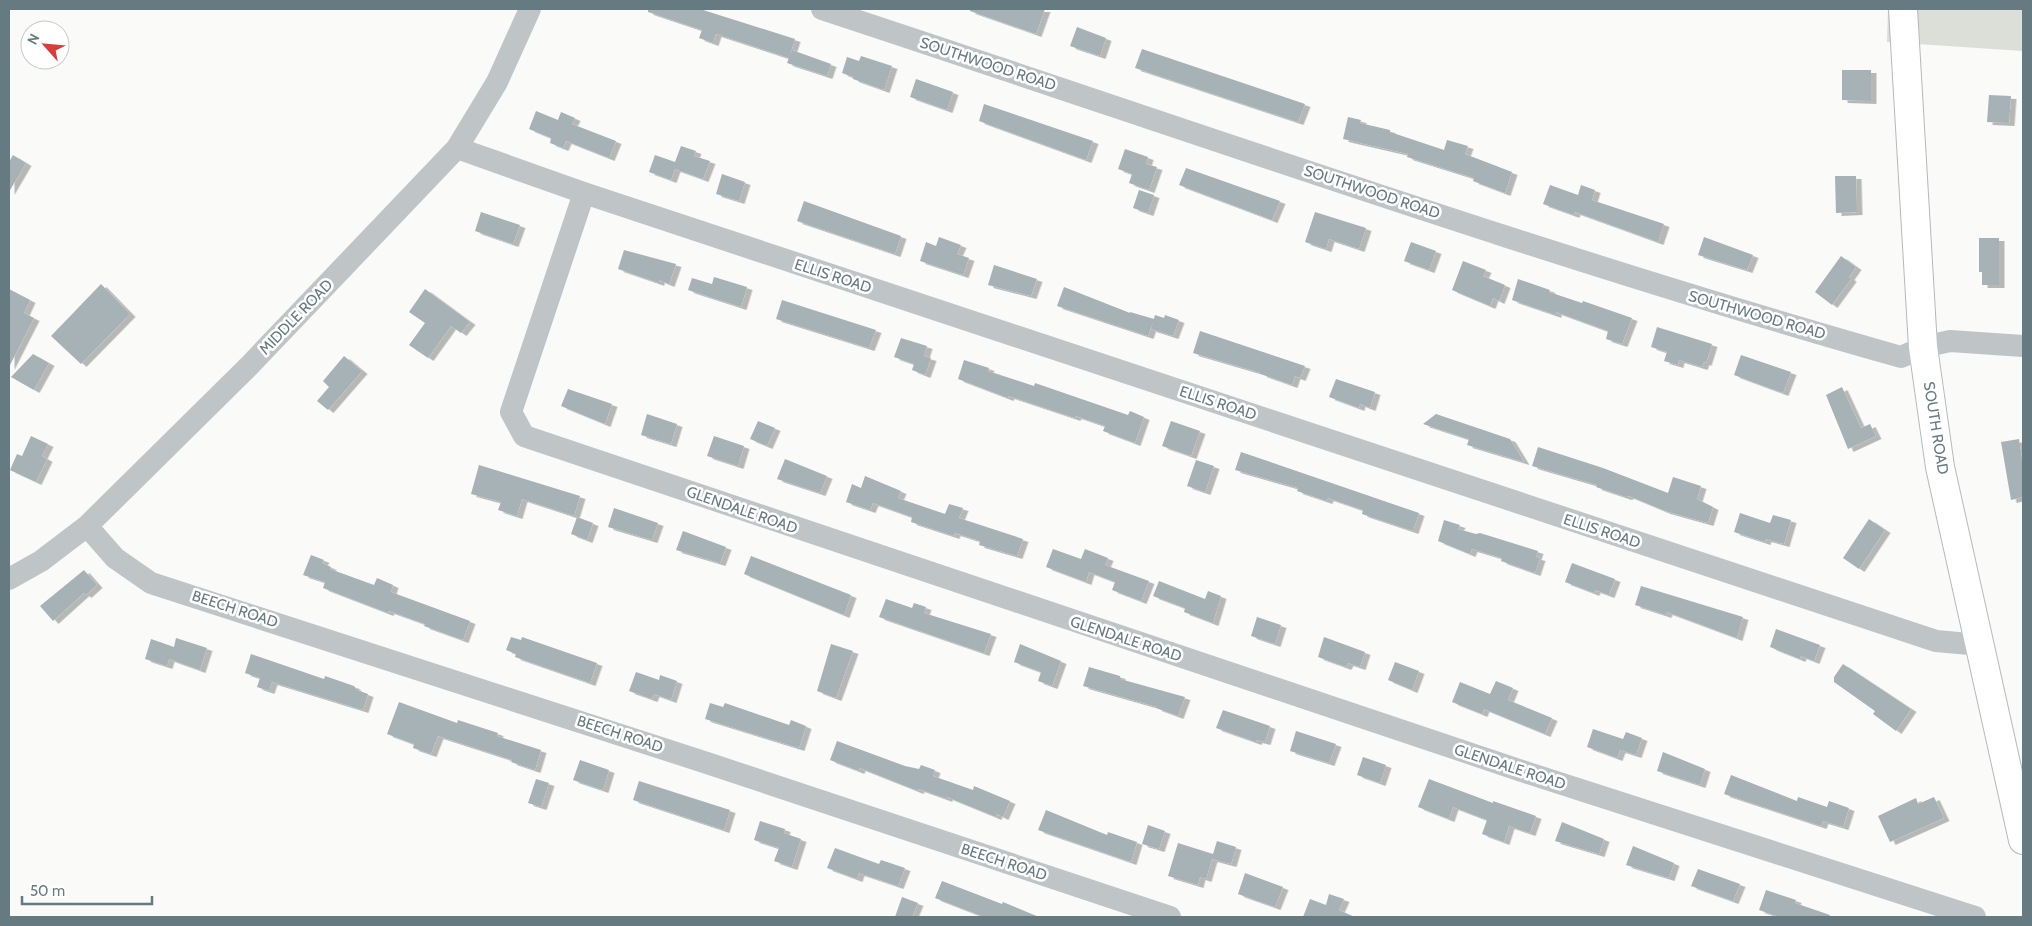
<svg xmlns="http://www.w3.org/2000/svg" width="2032" height="926" font-family="Cabin,sans-serif">
<defs>
<filter id="shadow"><feDropShadow dx="5.5" dy="3" stdDeviation="0" flood-color="#0004"/></filter>
</defs>
<rect width="100%" height="100%" fill="#fafaf8"/>
<path fill="#dbdfd7" d="M1888,9H2023V51L1887,42Z"/>
<path fill="#a6b2b5" filter="url(#shadow)" d="M648,9H700L795,39L789,58L716,34L713,43L699,38L702,30L648,12Z
M970,9H1045L1036,34L970,11Z
M1077,27L1106,38L1100,56L1070,46Z
M1142,49L1305,104L1298,122L1135,68Z
M792,50L831,64L827,76L787,63Z
M861,56L892,66L884,90L853,79V77L842,73L847,57L859,61Z
M1842,70H1871V101L1842,100Z
M916,79L953,92L947,110L910,97Z
M1989,95L2011,96L2009,123L1987,122Z
M984,104L1093,141L1086,160L979,121Z
M536,111L558,120L561,112L575,118L572,124L616,141L609,158L566,141L563,148L550,143L551,138L529,129Z
M1348,117L1361,120L1360,123L1390,130V132L1444,150L1447,140L1468,146L1465,154L1512,172L1505,193L1473,181L1474,178L1407,157L1408,154L1343,139Z
M681,146L696,151L694,156L710,161L703,179L675,169L671,180L649,172L655,155L675,162Z
M1125,149L1148,157L1146,164L1157,167L1149,190L1129,183L1132,174L1118,169Z
M13,155L26,163L9,192V162Z
M1186,168L1280,201L1272,220L1179,185Z
M722,174L745,182L739,201L716,194Z
M1835,176H1856L1857,212L1836,213Z
M1550,185L1578,195L1581,185L1595,190L1592,200L1664,224L1658,242L1575,212L1574,215L1543,204Z
M1139,190L1154,195L1148,213L1133,208Z
M804,201L901,236L895,254L797,221Z
M481,212L520,225L513,244L475,231Z
M1315,212L1366,228L1359,249L1329,239L1326,249L1305,242Z
M939,237L961,245L957,254L969,258L963,275L920,261L926,242L936,246Z
M1704,237L1753,255L1747,270L1698,255Z
M1979,238H1999V285H1982V272H1979Z
M1411,242L1436,251L1429,270L1404,261Z
M624,250L676,264L669,284L659,280V283L618,269Z
M1841,256L1856,267L1849,277L1851,279L1832,305L1815,292Z
M1463,261L1486,270L1483,276L1505,285L1499,301L1493,298L1490,306L1452,290Z
M994,265L1037,279L1031,296L988,285Z
M714,277L747,287L741,307L688,290L692,278L712,284Z
M1518,279L1550,290L1549,292L1582,303L1583,301L1632,318L1622,344L1606,339L1608,331L1556,312V315L1512,300Z
M101,284L130,314L81,364L51,336Z
M1064,287L1130,313V312L1154,319L1148,336L1057,306Z
M9,289L30,300L24,313L34,318L9,367Z
M425,289L470,322L461,333L451,326L428,358L409,345L425,323L409,312Z
M782,300L876,330L869,348L776,319Z
M1155,315L1164,318L1165,315L1179,320L1173,336L1151,329Z
M1657,327L1712,344L1706,363L1704,362L1702,367L1679,360L1678,365L1664,361L1667,352L1651,347Z
M1200,331L1305,366L1300,378L1295,376L1292,385L1261,374V373L1193,353Z
M901,338L927,346L924,356L931,358L925,375L912,370L914,364L894,357Z
M33,354L49,363L34,390L11,377Z
M1741,355L1791,372L1783,393L1734,375Z
M344,356L362,371L328,410L317,401L329,387L323,381Z
M964,360L989,368L988,371L1034,386L1035,383L1128,415L1130,411L1144,417L1135,443L1103,431L1105,426L1076,416L1075,418L1009,396L1008,398L958,379Z
M1336,379L1375,392L1370,408L1360,404L1359,408L1329,397Z
M1842,387L1861,428L1870,424L1876,436L1848,449L1826,395Z
M568,389L612,404L605,424L561,406Z
M647,414L677,424L671,444L641,435Z
M1436,414L1510,439L1524,462L1467,445L1469,439L1423,424Z
M758,421L775,428L767,446L750,439Z
M1171,421L1200,431L1191,456L1162,446Z
M31,436L48,444L42,456L47,459L36,482L10,470L17,454L22,456Z
M714,436L744,446L738,466L707,456Z
M2019,439L2023,466V497L2011,500L2001,442Z
M1538,447L1603,468L1668,493L1673,477L1701,486L1697,499L1713,507L1708,523L1665,511L1629,496L1626,497L1596,487L1597,485L1532,466Z
M1241,452L1419,513L1413,531L1362,514L1363,510L1328,498L1327,501L1297,491L1298,488L1235,470Z
M785,459L827,476L820,493L777,479Z
M1196,460L1214,466L1205,492L1187,486Z
M479,465L580,496L574,516L522,499L517,516L498,510L501,502L471,494Z
M865,476L901,491L898,498L945,514L949,504L963,508L959,518L1023,539L1017,556L979,545L980,541L955,533L954,536L911,522L912,517L873,503L870,510L846,502L852,484L861,488Z
M614,508L658,523L652,540L608,527Z
M1740,513L1770,523L1773,515L1791,520L1784,544L1766,539L1765,542L1734,532Z
M577,517L593,523L587,540L571,534Z
M1869,519L1885,530L1859,569L1843,558Z
M1444,520L1460,525L1458,529L1476,534L1480,533L1538,551L1536,557L1540,558L1535,573L1501,561L1502,558L1472,549L1470,554L1438,541Z
M683,531L726,547L720,563L676,550Z
M1053,549L1081,559L1085,549L1108,558L1105,565L1149,581L1141,601L1112,590L1115,582L1089,572L1086,582L1046,567Z
M311,555L324,560L322,563L331,567L330,569L374,585L377,578L393,585L391,592L470,621L463,640L424,626L425,624L389,611L388,613L323,588L325,582L303,575Z
M751,556L851,595L844,615L744,574Z
M1572,563L1615,579L1609,595L1595,590L1594,593L1565,582Z
M84,570L97,585L86,595L84,593L53,621L40,606Z
M1159,581L1205,599L1208,591L1221,596L1213,623L1184,612L1185,608L1153,596Z
M1641,586L1743,617L1737,638L1667,612L1666,615L1635,605Z
M886,599L912,608L914,603L926,607L924,613L991,634L984,653L879,617Z
M1257,617L1281,625L1275,644L1251,636Z
M1776,629L1820,645L1814,661L1801,656L1800,659L1770,647Z
M511,637L521,640L522,637L597,663L590,683L515,657L516,654L506,650Z
M1324,637L1365,652L1360,667L1348,663L1346,667L1318,657Z
M176,638L207,648L200,670L169,659L167,666L145,659L151,639L174,647Z
M831,644L853,651L836,698L817,691Z
M1020,644L1061,661L1052,686L1038,681L1041,672L1014,662Z
M251,654L324,679L325,676L354,686L357,690L368,694L363,710L272,682L269,691L257,687L260,678L245,673Z
M1395,662L1419,671L1412,690L1388,680Z
M1843,664L1911,709L1896,731L1873,714L1875,711L1834,682V677Z
M1089,667L1120,676V679L1185,697L1178,716L1156,708L1157,707L1083,686Z
M636,672L659,680L660,675L677,681L671,700L654,694L652,699L629,691Z
M1496,681L1513,688L1508,700L1552,718L1545,734L1484,709L1482,714L1452,702L1460,682L1490,694Z
M399,702L457,723L458,720L498,733L497,736L541,750L535,770L511,762L512,760L438,736L431,754L413,748L414,744L387,734Z
M710,703L723,707L725,703L789,725L791,720L806,726L799,748L705,719Z
M1223,710L1270,726L1265,742L1257,740L1256,742L1216,728Z
M1593,729L1623,739L1626,732L1642,738L1636,755L1620,750L1617,758L1587,747Z
M1296,731L1336,744L1329,763L1290,751Z
M837,741L905,766L919,769L921,765L935,770L933,776L973,790L974,786L1010,801L1003,817L997,814L996,817L947,797V799L919,789L918,791L860,768L859,771L830,760Z
M1663,752L1705,769L1700,785L1657,771Z
M1363,757L1386,765L1380,783L1357,775Z
M580,760L609,770L603,790L573,780Z
M1731,775L1797,801L1798,797L1827,807L1829,801L1849,808L1843,827L1823,821L1821,826L1724,794Z
M536,779L549,783L541,807L528,803Z
M1429,779L1493,803V801L1536,816L1530,833L1509,826L1504,842L1482,834L1487,820L1453,807L1449,819L1418,807Z
M639,781L730,810L724,830L633,800Z
M1934,797L1944,818L1890,842L1878,816L1916,798L1918,804Z
M1046,810L1107,835L1108,832L1137,842L1131,862L1038,830Z
M760,821L785,829L784,833L801,839L792,867L774,861L779,848L754,840Z
M1562,822L1604,839L1599,854L1555,841Z
M1148,825L1165,831L1159,849L1142,844Z
M1217,841L1236,847L1231,864L1212,859L1206,879L1200,877L1198,885L1168,876L1178,843L1213,854Z
M1633,846L1674,863L1669,878L1626,865Z
M835,848L879,864L881,860L905,868L898,886L859,873L857,879L827,868Z
M1698,869L1740,884L1733,901L1691,886Z
M1245,873L1283,887L1275,907L1238,894Z
M942,881L1002,904L1003,902L1039,917H984L935,898Z
M1766,890L1796,900L1795,903L1830,915L1829,917H1780L1759,910Z
M1329,894L1344,899L1339,910L1355,917H1303L1310,899L1326,905Z
M902,897L918,903L912,917H895Z"/>
<g fill="none" stroke-linecap="round" stroke-linejoin="round">
<g stroke="#b3babc" stroke-width="30">
<path id="major" d="M1903,9L1923,347L1940,467L2023,840"/>
</g>
<path stroke="#bfc5c7" stroke-width="22" d="M822,9C1181,127 1537,254 1901,357L1923,347L1950,341L2023,346
M457,148L584,193L1936,641L1981,645
M584,193L511,412L524,436L1525,772L1975,917
M87,526L115,558L151,583L707,763L1170,917
M9,579L41,561L87,526L250,365L457,148L497,82L530,9"/>
<use href="#major" stroke="#fff" stroke-width="28"/>
</g>
<g text-anchor="middle" stroke-width="5" stroke-linejoin="round" paint-order="stroke">
<g font-size="15" fill="#667a81" stroke="#fff">
<text transform="translate(988 64) rotate(18)" y="5">SOUTHWOOD ROAD</text>
<text transform="translate(1372 192) rotate(18)" y="5">SOUTHWOOD ROAD</text>
<text transform="translate(833 276) rotate(18)" y="5">ELLIS ROAD</text>
<text transform="translate(1757 315) rotate(16)" y="5">SOUTHWOOD ROAD</text>
<text transform="translate(296 317) rotate(-46)" y="5">MIDDLE ROAD</text>
<text transform="translate(1218 403) rotate(18)" y="5">ELLIS ROAD</text>
<text transform="translate(1936 428) rotate(81)" y="5">SOUTH ROAD</text>
<text transform="translate(742 510) rotate(19)" y="5">GLENDALE ROAD</text>
<text transform="translate(1602 531) rotate(18)" y="5">ELLIS ROAD</text>
<text transform="translate(235 609) rotate(18)" y="5">BEECH ROAD</text>
<text transform="translate(1126 639) rotate(18)" y="5">GLENDALE ROAD</text>
<text transform="translate(620 734) rotate(18)" y="5">BEECH ROAD</text>
<text transform="translate(1510 767) rotate(18)" y="5">GLENDALE ROAD</text>
<text transform="translate(1004 862) rotate(18)" y="5">BEECH ROAD</text>
</g>
</g>
<rect width="2032" height="926" fill="none" stroke="#667a81" stroke-width="20"/>
<g transform="translate(45 45) rotate(297)"><circle r="24" fill="#ffffff" stroke="#c2cacd"/>
<path d="M0-4L9 19L0 12L-9 19Z" fill="#d93d39"/>
<text y="-8" font-size="14" font-weight="bold" text-anchor="middle" fill="#667a81">N</text>
</g>
<path d="M22 896v8h130v-8" fill="none" stroke="#667a81" stroke-width="2.5"/>
<text x="30" y="896" font-size="15" fill="#667a81" stroke="#ffffff" stroke-width="4" paint-order="stroke">50 m</text>
</svg>
